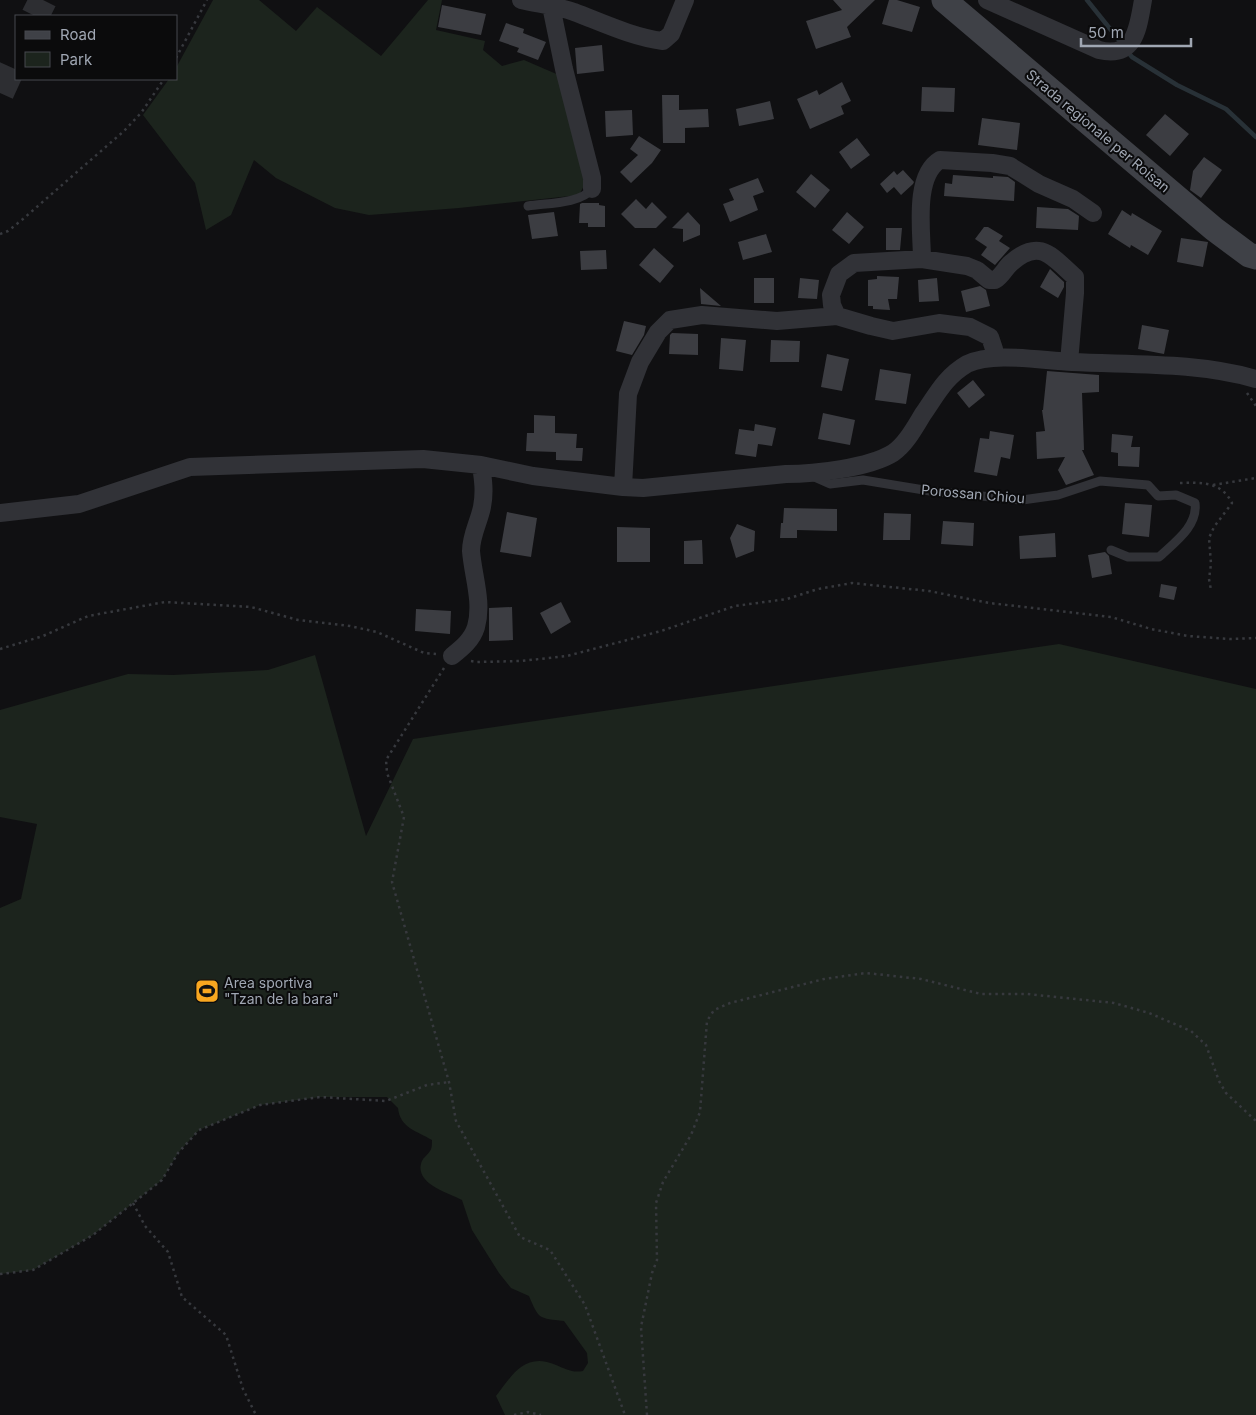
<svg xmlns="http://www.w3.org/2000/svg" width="1256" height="1415" font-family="Inter,sans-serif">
<rect width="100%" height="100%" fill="#101012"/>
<path fill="#1c241d" d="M213,0H259L296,31L317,7L381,56L428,0H442L436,30L485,41L483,50L502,66L524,60L561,76L587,180L579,195L459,208L369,215L335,208L276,178L254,160L231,215L206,230L195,183L143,115L169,79H176V68Z
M1059,644L1256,689V1415H505L496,1396C513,1374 525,1352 556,1365C566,1369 572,1373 583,1371L588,1363L587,1353L564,1321C539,1318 539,1320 529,1296L511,1288L499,1273L472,1230L462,1200C448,1193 416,1184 421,1164C422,1158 427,1156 430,1151C432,1149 432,1144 432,1140C417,1131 400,1128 398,1108L387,1097H320L260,1105L199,1130L178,1153L162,1180L93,1235L33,1270L0,1274V908L21,899L37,824L0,817V710L128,674L173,675L268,670L315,655L366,836L413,739Z"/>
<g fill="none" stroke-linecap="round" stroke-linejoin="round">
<path stroke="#283137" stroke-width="4.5" d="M1087,0L1123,45
M1127,51L1132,57L1177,85L1226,109L1256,137"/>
</g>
<path fill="#3c3d42" d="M833,0H875L847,27L851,37L816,49L806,21L842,10Z
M889,0H897L920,7L912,32L882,24Z
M442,5L486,14L481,35L438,27Z
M506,23L524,29L523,33L546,42L538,60L517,52L519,48L499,41Z
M602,45L604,71L577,74L575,48Z
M842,82L851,101L841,106L844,114L810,129L797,99L817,90L819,95Z
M922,87L955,88L954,112L921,111Z
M662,95H679V110L708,109L709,127L685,128V143H663Z
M770,101L774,119L739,126L736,109Z
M632,110L633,135L606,137L605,111Z
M1165,114L1189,134L1170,156L1146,135Z
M982,118L1020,123L1017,150L978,145Z
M639,136L661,150L652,163L631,183L620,172L638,155L630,149Z
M857,138L870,155L851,169L839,152Z
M1204,157L1222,170L1201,198L1190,190L1193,171Z
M903,170L914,182L913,184L901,195L894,187L887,193L880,184L894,171L897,175Z
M811,174L830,190L815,208L796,192Z
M953,175L993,178V176L1008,177L1015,182L1014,201L944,196L945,183L952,184Z
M758,178L764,192L753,196L758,210L730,222L723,204L734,200L729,189Z
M636,199L646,209L652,202L667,217L656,228H635L621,214Z
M582,203H599V205L605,206V227H588V223H579L580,204Z
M1037,207L1068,209L1079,216L1078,230L1036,228Z
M1122,210L1131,216L1132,213L1162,231L1148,255L1131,245L1130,248L1108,234Z
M554,212L558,236L532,239L528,215Z
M688,212L700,225V235L683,242V229L672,228Z
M847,212L864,227L849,244L832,230Z
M984,227H988L1003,236L999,241L1010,248L995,265L981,255L987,247L975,239Z
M886,228H902L900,250H886Z
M766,234L772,252L743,260L738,242Z
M1181,238L1208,242L1203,267L1177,262Z
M654,248L674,266L660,283L639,265Z
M606,250L607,269L581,270L580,251Z
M1050,269L1064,282V287L1058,298L1040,287Z
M877,276L899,277L897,299H888L890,310L873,309V306H868V280L877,279Z
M754,278H774V303H754Z
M800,278L819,280L817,299L798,298Z
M937,278L939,301L919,302L918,280Z
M980,286L986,290L990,306L966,312L961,291Z
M700,288L721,306L701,304Z
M624,321L646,326L644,335L632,355L616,351Z
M1142,325L1169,330L1164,354L1138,349Z
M672,333L698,334V355L669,354L670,335Z
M721,338L746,340L743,371L719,369Z
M771,340L800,341L799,362H770Z
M827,354L849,359L842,391L821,387Z
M880,369L911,374L906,404L875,400Z
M1047,371L1099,375V392L1082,393L1084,450H1082L1094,475L1066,485L1058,470L1065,457L1037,459L1036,432L1045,431L1042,410H1043Z
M973,380L985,395L969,408L957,393Z
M823,413L855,420L850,445L818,439Z
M534,415L555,416V433L577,434L576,448H583L582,461L556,460V452L526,451L527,433H534Z
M755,424L776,428L772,446L758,444L756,457L735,454L739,429L754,431Z
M990,431L1014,435L1010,459L1001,457L997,476L974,472L980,438L989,439Z
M1112,434L1133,436L1131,447H1140L1139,467L1118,466V453L1111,452Z
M1125,503L1152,505L1149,537L1122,534Z
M784,508L837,509V531L797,530V538H780L781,523H783Z
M507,512L537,518L531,557L500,552Z
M884,513L911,514L910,540H883Z
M943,521L974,523L973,546L941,544Z
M737,524L755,531L754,551L736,558L730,538Z
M617,527L650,528V562H617Z
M1055,533L1056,557L1020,559L1019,536Z
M702,540L703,564H684V541Z
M1105,552L1109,556L1112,574L1092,578L1088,555Z
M1161,584L1177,587L1174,600L1159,597Z
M561,602L571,622L551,634L540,613Z
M512,607L513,640L489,641V608Z
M416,609L451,611L450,634L415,631Z"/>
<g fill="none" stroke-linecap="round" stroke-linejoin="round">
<path stroke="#2d2e32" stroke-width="28" stroke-dasharray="28 14" stroke-linecap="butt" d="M35,16L43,0
M0,93L16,58"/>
<path stroke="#37393e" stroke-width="2.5" stroke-dasharray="2.5 4" stroke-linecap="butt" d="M176,58L207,0
M0,234L8,231L23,219L124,131L141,113L164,79
M1247,393L1256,406
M1180,483C1201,482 1222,482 1232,503L1214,527L1209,538L1211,564L1209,579L1211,590
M1213,485L1256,478
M0,649L43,636L88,616L165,602L251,607L298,620L350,626L377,632L424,653L436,654
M471,661L477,662L521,661L567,656L661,631L735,606L787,599L818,589L852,583L929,591L989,603L1111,617L1151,629L1188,636L1230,639L1256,638
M444,668L386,760L387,773L404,817L392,882L449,1082L456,1121L520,1237L550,1250L585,1305L625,1415
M133,1203L145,1226L168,1252L182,1297L226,1335L243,1389L256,1415
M0,1274L33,1270L93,1235L162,1180L178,1153L199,1130L260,1105L320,1097L386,1101L427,1085L449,1082
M514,1415L528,1412L541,1415
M647,1415L641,1327L652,1273L657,1260L656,1203L663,1182L691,1135L700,1112L707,1021L714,1010L730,1003L824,979L866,973L921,979L981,994H1027L1114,1003L1149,1013L1191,1031L1206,1045L1219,1081L1226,1093L1256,1121"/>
<path stroke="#313237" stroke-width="9" d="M528,206C547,203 580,204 592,189
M812,476L830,484L863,480L930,491L1022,500L1058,495L1100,481L1148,485L1158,496L1176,495L1195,503C1198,526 1175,542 1159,557H1128L1111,550"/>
<path stroke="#313237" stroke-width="18" d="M521,0C538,4 557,6 574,12C603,23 632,37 663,41L671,34L685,0
M987,0L1099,50C1136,59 1138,27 1143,0
M551,6L564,69L592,178V189
M922,259C922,233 913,176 940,160L992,163L1010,166L1039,184L1073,199L1093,213
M995,357L994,349L990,337L970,327L939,323L893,331L871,326L837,316L832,305L831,295L839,274L854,263L922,259L967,266L977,270L989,280H995C1002,276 1005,268 1011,263C1040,237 1052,257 1075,277V293L1069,362
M623,487L628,394L640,362L658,332L670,320L702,315L777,321L837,316
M0,513L79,504L190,467L423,459L481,465L533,476L623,487L643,488L786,474C814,474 869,468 893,453C906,444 915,427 923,414C937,394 945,377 967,364C993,351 1043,361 1072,362C1133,365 1197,362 1256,379
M452,656C462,648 472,640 476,627C483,602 473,576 471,551C471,535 479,522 482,507C485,492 483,479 481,465"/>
<path stroke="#3f4147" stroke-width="25" d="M944,0L1214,229L1249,255L1256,257"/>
</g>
<defs>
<g id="stadium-square" transform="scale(1.25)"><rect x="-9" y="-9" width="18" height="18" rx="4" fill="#f9a720" stroke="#0b0b0c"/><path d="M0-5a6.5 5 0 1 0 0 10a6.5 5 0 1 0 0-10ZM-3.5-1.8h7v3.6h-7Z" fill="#111"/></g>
</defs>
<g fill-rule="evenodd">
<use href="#stadium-square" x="207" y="991"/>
</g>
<g text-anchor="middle" stroke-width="4" stroke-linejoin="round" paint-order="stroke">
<g font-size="14" fill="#a0a7b3" stroke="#0b0b0c">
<text transform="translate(1098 131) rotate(40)" y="5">Strada regionale per Roisan</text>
<text transform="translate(973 494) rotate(5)" y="5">Porossan Chiou</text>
</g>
<g font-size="14" fill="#a0a7b3" stroke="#0b0b0c" text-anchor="start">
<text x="224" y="988">Area sportiva<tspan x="224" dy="16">"Tzan de la bara"</tspan></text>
</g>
</g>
<rect x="15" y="15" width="162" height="65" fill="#0b0b0c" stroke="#47494f"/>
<rect x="25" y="31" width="25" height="8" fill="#3f4147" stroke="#47494f"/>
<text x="60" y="40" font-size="15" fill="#a0a7b3">Road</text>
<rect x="25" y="52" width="25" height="15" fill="#1c241d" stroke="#47494f"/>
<text x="60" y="65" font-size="15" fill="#a0a7b3">Park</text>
<path d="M1081 38v8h110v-8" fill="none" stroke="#a0a7b3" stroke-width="2.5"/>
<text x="1088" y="38" font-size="15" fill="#a0a7b3" stroke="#0b0b0c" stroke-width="4" paint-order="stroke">50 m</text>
</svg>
